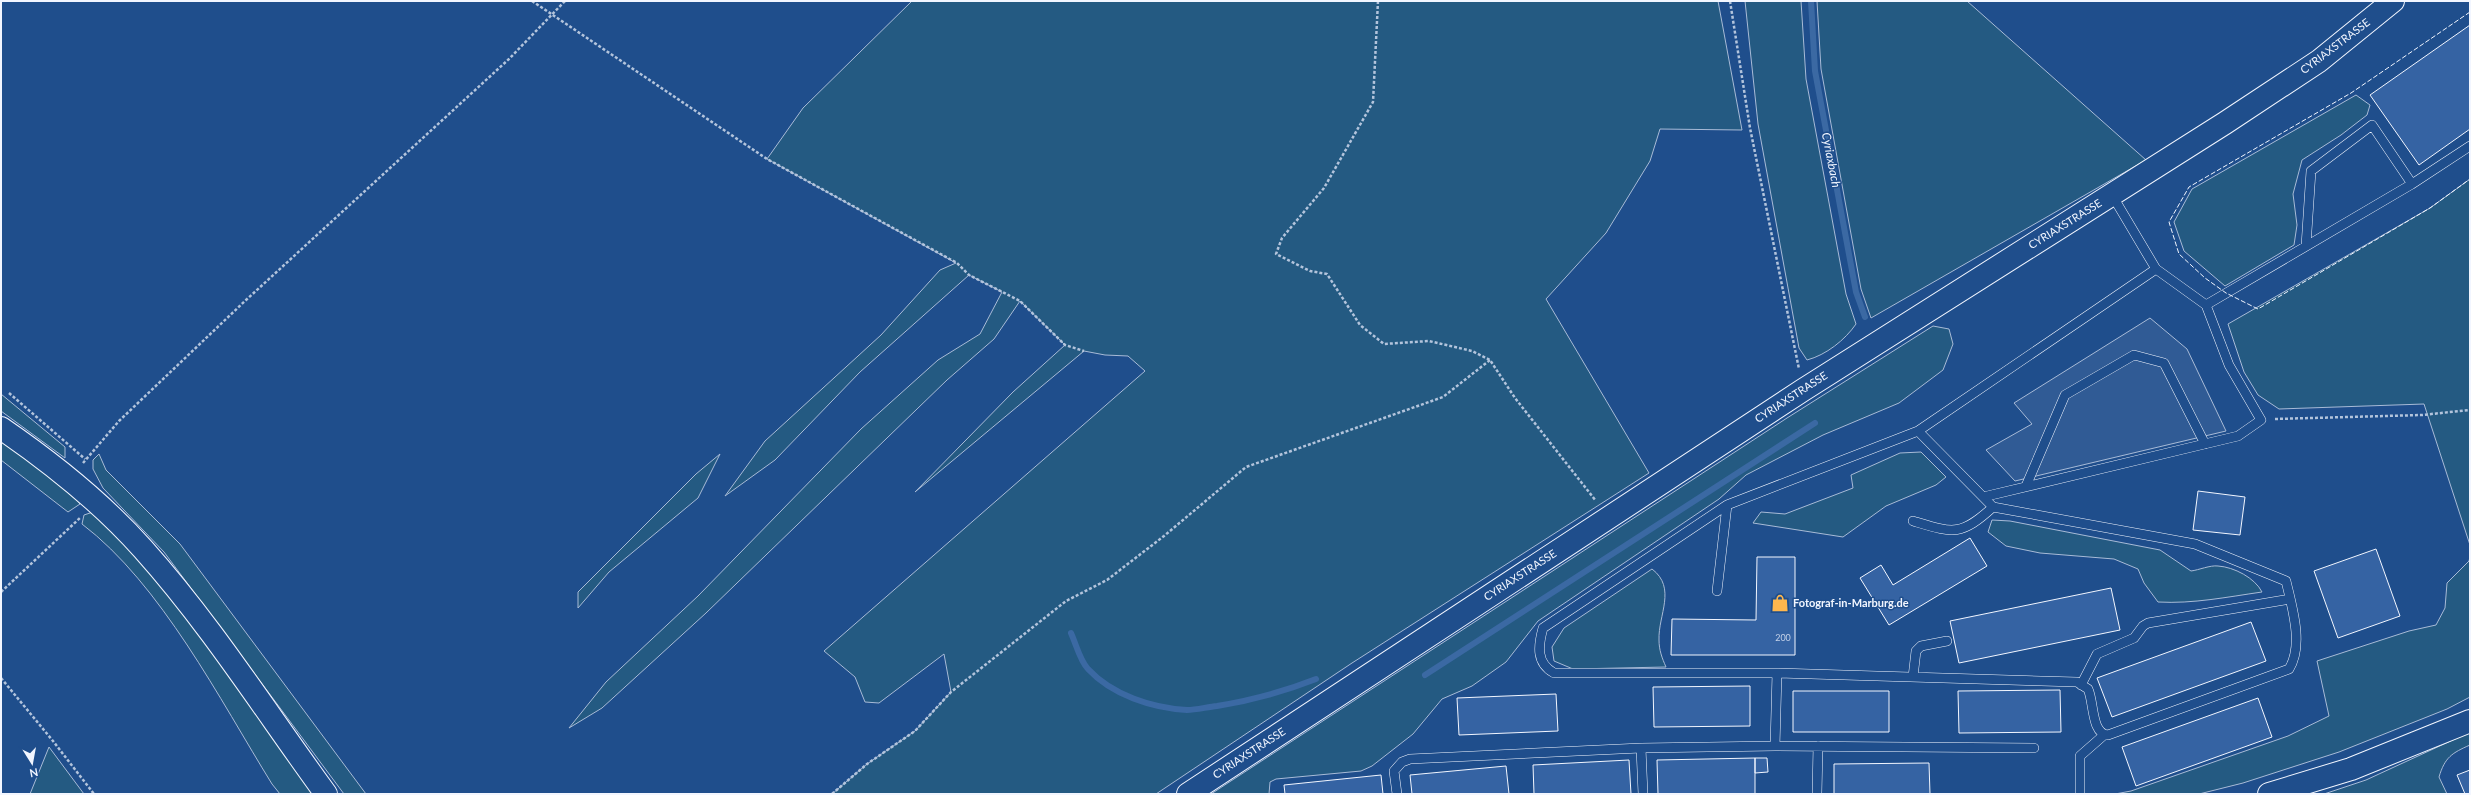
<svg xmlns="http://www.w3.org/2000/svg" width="2471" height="795" font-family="Lato,sans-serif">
<rect width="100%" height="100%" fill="#1f4e8c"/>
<path fill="#245a82" stroke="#a8bbd7" d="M912,1H1718L1742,130L1660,129L1650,161L1606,233L1546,299L1649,473L1352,663L1156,794H832L867,764L915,731L951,692L944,654L879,703L865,702L855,677L824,651L1145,371L1128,356L1105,355L1084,351L915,492L1013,392L1065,345L1020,301L994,339L947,380L706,613L602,708L569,728L606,682L698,596L861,429L938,360L980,334L1002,292L969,275L860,372L775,460L725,496L765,441L881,335L940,270L956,263L767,159L803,108Z
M1745,1H1801L1806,79L1846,294L1856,324C1845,340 1826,355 1807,360L1799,348L1758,124Z
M1817,1H1967L2146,160L1871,318L1861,289L1821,69Z
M2356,95L2370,105L2367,115L2341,135L2302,160L2293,194L2297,225L2294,245L2225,286L2184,251L2174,222L2192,189Z
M2470,179V545L2424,404L2279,409L2258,395L2244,372L2228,324L2430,208Z
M1933,326L1949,329L1953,344L1943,370L1899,403L1823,435L1746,475L1719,499L1538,621L1506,662L1472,686L1442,699L1413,734L1372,766L1361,771L1276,779L1270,782L1269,794H1211L1787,418Z
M1,394L65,447V458L1,411Z
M1,438L74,495L80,504L68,512L1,460Z
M1921,452L1946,477L1936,485L1886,506L1843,537L1753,523L1761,512L1785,514L1853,488L1851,475L1900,453Z
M99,454L106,470L180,544L366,794H344L164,552L103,488L93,469V460Z
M720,454L698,498L609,572L578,608V592L696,474Z
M96,511L145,560L316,794H280L272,784C220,700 161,584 82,524L84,515Z
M1992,520L2010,521L2160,550L2191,571C2199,570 2210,565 2218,566C2234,567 2255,578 2262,592C2227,597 2193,604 2158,602L2144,583L2138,569L2114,559L2040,553L2006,546L1988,532Z
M2470,557V697L2447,709L2339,752L2243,783L2199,794H2115L2131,791L2288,736L2329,716L2317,661L2409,631L2436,625L2445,608L2447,583L2469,561Z
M1652,569C1677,588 1658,615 1659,640C1659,650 1662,658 1666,667L1573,669L1554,661L1552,647L1564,628Z
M2470,732V745C2452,753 2445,757 2439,777L2447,794H2324L2366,780Z
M49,747L84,794H30Z"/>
<path fill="#305b95" stroke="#a8bbd7" d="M2150,318L2187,349L2226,431L2015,481L1986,450L2032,424L2014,403Z"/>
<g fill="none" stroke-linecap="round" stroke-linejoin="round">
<path stroke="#3b69a3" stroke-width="6" d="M1811,1L1815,71L1856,292L1865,317
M1071,633C1076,644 1080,661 1088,669C1112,695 1152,708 1187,710C1196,710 1207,707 1217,706C1253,700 1283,692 1316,679
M1425,675L1815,423"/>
</g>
<path fill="#3563a3" stroke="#f2f6ff" d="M2470,25V129L2419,165L2370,95Z
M2198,491L2245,497L2240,535L2193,530Z
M1970,538L1987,566L1889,625L1860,578L1881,565L1893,585Z
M2376,549L2400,616L2338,638L2314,571Z
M1757,557H1795V655H1671L1672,619L1756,620Z
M2111,588L2120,630L1959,663L1950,621Z
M2251,622L2266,661L2112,717L2097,678Z
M1750,686V726L1654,727L1653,687Z
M2060,690L2061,732L1959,733L1958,691Z
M1793,691H1889V732H1793Z
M1556,694L1558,731L1459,735L1457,698Z
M2258,698L2272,737L2136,786L2122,747Z
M1755,758H1767L1768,772L1755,773Z
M1755,758V794H1658L1657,760Z
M1629,760L1631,794H1534L1533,765Z
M1929,763L1930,794H1834V764Z
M1506,766L1509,794H1412L1410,775Z
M2470,770V794H2465L2457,775Z
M1381,775L1383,794H1285L1284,785Z"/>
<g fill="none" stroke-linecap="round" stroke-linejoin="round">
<g stroke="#f2f6ff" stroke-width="10">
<path id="service" d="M2306,246L2311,171L2372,125L2412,184
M2206,305L2412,184L2470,146
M2026,486L2065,395L2134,355L2164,363L2205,444
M1983,497L2238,436L2261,420L2229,365L2206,305L2156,269L2112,195
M1727,505L1543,628C1538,646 1536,663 1554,673H1777L2077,682L2088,689C2094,701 2091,734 2108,735L2289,669C2304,645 2292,607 2286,581L2195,544L1993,507L1918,431
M1913,521C1953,533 1960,537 1993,507
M1717,591L1727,505L1918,431L2156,269
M1777,673L1775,746L2034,748
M1913,677L1916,651L1921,646L1947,641
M2081,685L2097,654L2134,638L2143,626L2148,623L2290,599
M1641,748L1643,794
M1397,794L1394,771L1402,762L1410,759L1641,748L1775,746
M1817,794L1818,746
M2080,794V756L2104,735"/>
</g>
<g stroke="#f2f6ff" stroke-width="24">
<path id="tertiary" d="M1,428C52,463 102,503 143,549C211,625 266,712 326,794
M1188,794L1803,390L2225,123L2319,61L2393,1
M2269,794L2351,769L2470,721"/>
</g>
<path stroke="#b3c4dc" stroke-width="2.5" stroke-dasharray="3 2" stroke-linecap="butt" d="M532,1L767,159L957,263L969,275L1020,301L1065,345L1084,351
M1378,1L1373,102L1324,188L1282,238L1276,254L1310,271L1327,274L1360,325L1384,344L1429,341L1472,351L1490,360L1515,398L1596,501
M1730,1L1750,128L1799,369
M9,393L85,459
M2275,419L2422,415L2470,410
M83,463L119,421L246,300L509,59L565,1
M1,592L81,517
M1,678L53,741L94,794
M832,794L867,764L915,731L951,692L1066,601L1107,580L1164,536L1246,467L1443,397L1490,360"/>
<use href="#service" stroke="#1f4e8c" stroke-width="9"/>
<use href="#tertiary" stroke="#1f4e8c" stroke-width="22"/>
<path stroke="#f2f6ff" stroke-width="1" stroke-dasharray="5 2" stroke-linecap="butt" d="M2470,12L2351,93L2189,187L2169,222L2179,254L2205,278L2226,293L2258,309L2430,208L2470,179"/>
</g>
<defs>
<g id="shop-bare" transform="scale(1.38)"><path d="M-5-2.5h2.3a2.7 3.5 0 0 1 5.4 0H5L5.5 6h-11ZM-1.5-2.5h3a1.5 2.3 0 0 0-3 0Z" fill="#ffb74d" stroke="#1f4e8c" stroke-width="2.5" paint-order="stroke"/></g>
</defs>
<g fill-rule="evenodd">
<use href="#shop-bare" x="1780" y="603"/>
</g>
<g text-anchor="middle" stroke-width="3" stroke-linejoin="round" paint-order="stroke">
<g font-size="9" fill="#c3d1e8">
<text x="1783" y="641">200</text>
</g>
<g font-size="11" fill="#f2f6ff" stroke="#1f4e8c">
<text transform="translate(2335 46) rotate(-37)" y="4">CYRIAXSTRASSE</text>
<text transform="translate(2065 224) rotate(-32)" y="4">CYRIAXSTRASSE</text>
<text transform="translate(1791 397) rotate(-33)" y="4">CYRIAXSTRASSE</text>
<text transform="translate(1520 575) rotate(-33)" y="4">CYRIAXSTRASSE</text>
<text transform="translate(1249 753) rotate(-33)" y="4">CYRIAXSTRASSE</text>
</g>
<g font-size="11" font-weight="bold" fill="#f2f6ff" stroke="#1f4e8c" text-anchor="start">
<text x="1793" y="607">Fotograf-in-Marburg.de</text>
</g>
<g font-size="12" font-style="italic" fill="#f2f6ff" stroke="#1f4e8c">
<text transform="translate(1831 160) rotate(79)" y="4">Cyriaxbach</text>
</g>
</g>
<rect width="2471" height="795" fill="none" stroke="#f2f6ff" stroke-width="4"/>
<g transform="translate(32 763) rotate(169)" stroke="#1f4e8c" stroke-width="3" paint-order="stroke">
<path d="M0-3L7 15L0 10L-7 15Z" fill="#f2f6ff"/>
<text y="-6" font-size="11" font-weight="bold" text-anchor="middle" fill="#f2f6ff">N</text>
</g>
</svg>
